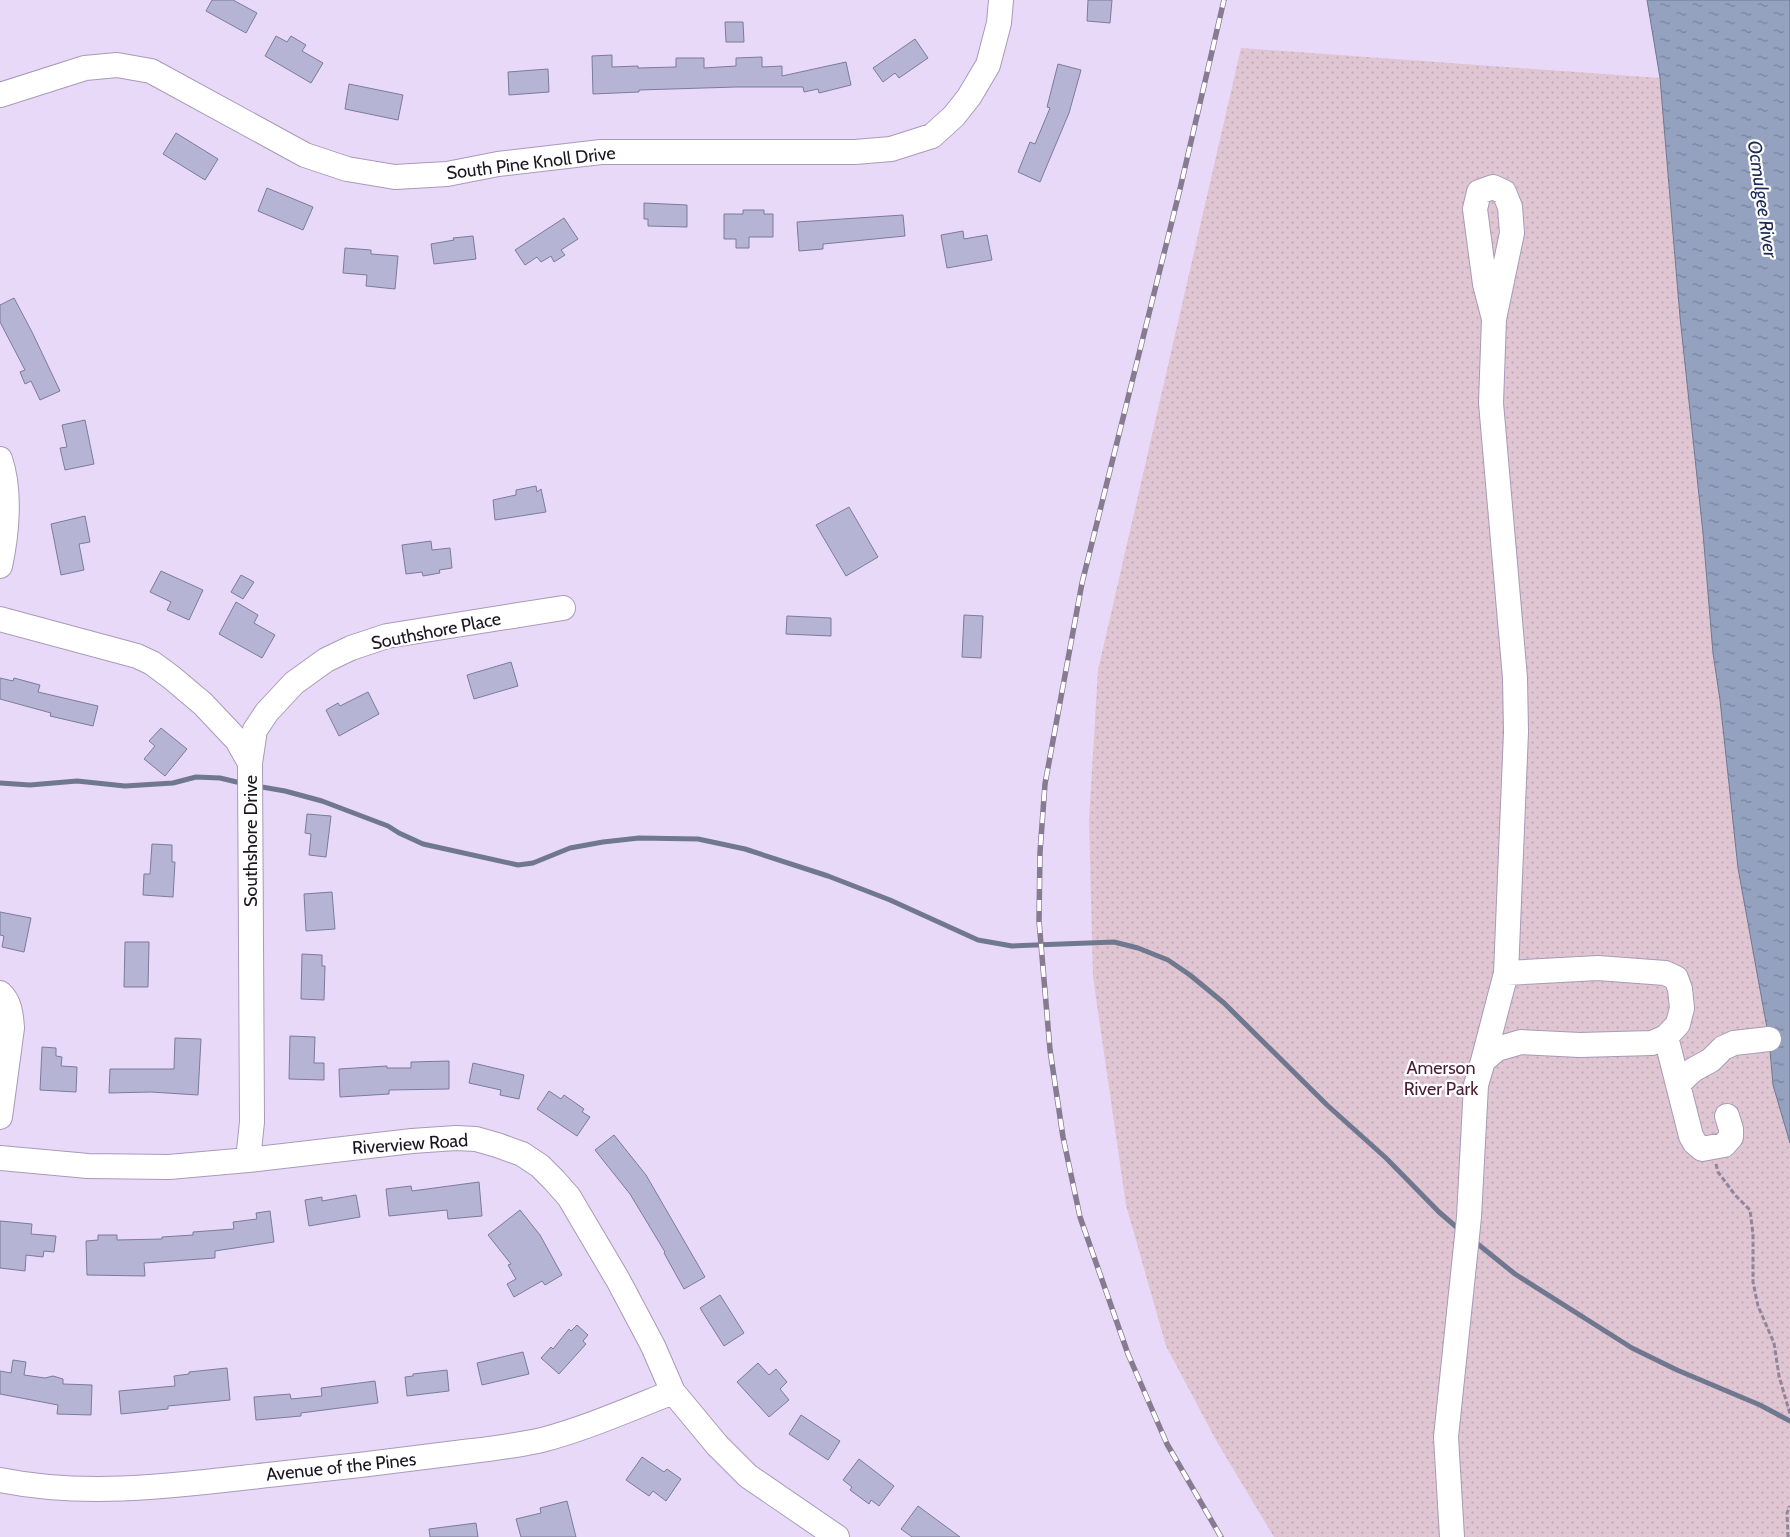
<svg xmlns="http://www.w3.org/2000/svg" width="1790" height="1537" font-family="Cabin,sans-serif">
<defs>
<pattern id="park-dots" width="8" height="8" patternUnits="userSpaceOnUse" patternTransform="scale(1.25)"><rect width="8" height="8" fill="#dfc6d2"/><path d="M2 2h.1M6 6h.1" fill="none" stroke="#bfa9b4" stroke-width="1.8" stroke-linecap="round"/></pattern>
<pattern id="water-ripples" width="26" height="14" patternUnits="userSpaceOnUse" patternTransform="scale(1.25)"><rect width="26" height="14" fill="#94a2c0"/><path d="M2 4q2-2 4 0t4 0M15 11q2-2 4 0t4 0" fill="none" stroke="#78839c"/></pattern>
</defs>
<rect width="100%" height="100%" fill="#e8d9f9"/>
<path fill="url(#park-dots)" d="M1241,48L1660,78L1680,317L1703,533L1713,653L1720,700L1738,868L1769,1039L1773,1085L1790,1143V1537H1274L1217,1442L1166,1346L1126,1205L1093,977L1089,820L1098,670Z"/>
<path fill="url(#water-ripples)" stroke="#707890" d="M1647,0H1790V1143L1773,1085L1769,1039L1738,868L1720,700L1713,653L1703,533L1680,317L1660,78Z"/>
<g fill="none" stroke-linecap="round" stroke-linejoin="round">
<path stroke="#707890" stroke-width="5" d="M0,783L30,785L77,781L125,786L173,783L196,777L220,778L245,784
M256,786L285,791L322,801L388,826L399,833L423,844L518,865L533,863L570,848L603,842L639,838L698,839L745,849L828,876L890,900L978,940L1012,946L1114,942L1138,948L1168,960L1190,975L1224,1003L1327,1105L1386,1158L1439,1212L1461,1231
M1474,1241L1515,1274L1632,1348L1677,1370L1760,1405L1790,1421"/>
</g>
<path fill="#b5b4d5" stroke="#7c7b9a" d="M212,0H233L257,13L246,33L206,11Z
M1088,0H1112L1110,23L1087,21Z
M725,22H743L744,42H726Z
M276,36L287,42L291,36L306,45L302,51L323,63L311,83L265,56Z
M915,39L928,58L899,78L895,73L883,82L873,68Z
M612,55V67L638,66V68L676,67V58H704V68L736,66V58L762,57V67L782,66V76L846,62L851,85L819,93L818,89L804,92L803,87H736L639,90V92L593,94L592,56Z
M1058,64L1081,70L1069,113L1040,182L1018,172L1030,142L1035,144L1050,108L1047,107Z
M548,69L549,92L509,95L508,72Z
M349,84L403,95L398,120L345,109Z
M176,133L218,159L205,180L163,154Z
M267,188L313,207L303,230L258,211Z
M644,203L687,205V227L648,226V219H644Z
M743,210H764V214H773V237H749V248H736V239H724V214H743Z
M903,215L905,236L823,244V249L799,251L797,222Z
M564,218L578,239L561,250L565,255L554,262L551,256L541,262L537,257L525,265L515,250Z
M963,231L964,239L987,235L992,260L947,268L941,235Z
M473,236L476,259L434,264L431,244L454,240L453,238Z
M345,248L371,250V254L398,256L395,289L366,286L367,275L343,273Z
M14,298L32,332L60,391L40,400L31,381L25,384L20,372L25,370L0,322V305Z
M85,420L94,464L65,470L60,448L67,447L62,425Z
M536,486L537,492L541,489L546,512L495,520L493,500L516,495V490Z
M849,507L878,557L846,576L816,525Z
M85,516L90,542L79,544L84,570L61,575L51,524Z
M431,541L432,550L450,548L452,568L439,570L440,573L423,576L422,572L406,574L402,545Z
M161,571L203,590L189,620L167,610L171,602L150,592Z
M241,575L254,582L243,599L231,592Z
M236,602L258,615L254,623L275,635L262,658L219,634Z
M964,615L983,616L981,658L962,657Z
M787,616L831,618V636L786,634Z
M511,662L518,686L474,699L467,675Z
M0,678L13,681L14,678L40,685L38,692L98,706L93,726L50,716L51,713L0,699Z
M368,692L379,714L339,736L326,710L338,703L340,706Z
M161,728L187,749L165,776L144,759L155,746L149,741Z
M307,814L331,816L326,857L309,855L311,834L305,833Z
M152,844L172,845V862H175L173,897L143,895L144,874H150Z
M332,892L335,929L306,931L304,894Z
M0,912L31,918L24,952L2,947L4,936L0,935Z
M125,942H149L148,987H124Z
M302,954L322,955V966H325L324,1000L301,999Z
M290,1036L315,1037L314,1063H324V1080L289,1079Z
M175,1038L201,1039L198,1095L151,1092L109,1093L110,1069H174Z
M42,1047L56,1048V1056L62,1057L61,1066L77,1067L76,1092L40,1090Z
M449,1061V1089L389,1090V1094L340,1097L339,1069L387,1066V1068H411V1062Z
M473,1063L524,1075L519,1099L500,1095L501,1090L469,1083Z
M549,1091L561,1099L564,1095L584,1109L582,1112L590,1117L577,1136L537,1109Z
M614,1135L646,1175L705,1277L684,1289L664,1253L665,1252L630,1194L595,1150Z
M479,1182L482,1216L448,1219L447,1210L389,1216L386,1189L411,1186L412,1191Z
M356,1195L360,1217L309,1226L305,1200L322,1197V1201Z
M520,1210L540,1235L562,1275L545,1285L542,1281L514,1297L507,1284L516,1279L508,1265L511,1264L488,1235Z
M270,1211L274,1242L215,1251V1258L144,1263L145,1276L87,1275L86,1241L98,1240V1235H117V1240L162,1239V1237L193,1235V1232L234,1229L233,1222L257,1219L256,1213Z
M0,1221L32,1224L31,1234L56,1236L54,1252L44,1251L43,1257L26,1255L25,1271L0,1268Z
M720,1295L744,1333L724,1346L700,1308Z
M577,1325L588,1335L583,1341L586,1344L559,1374L541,1358L551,1347L553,1349L569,1329L571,1331Z
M523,1352L529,1374L482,1385L477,1363Z
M13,1360L26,1362L24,1375L45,1378L53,1376L63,1379V1384L92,1385L91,1415L57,1414L58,1405L0,1394V1371L11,1373Z
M758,1363L769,1375L776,1369L787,1382L780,1389L789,1400L769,1417L737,1382Z
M227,1368L230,1400L168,1406V1409L121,1414L119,1391L175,1386L174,1376L189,1374V1372Z
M447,1370L449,1391L407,1396L405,1377L413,1376V1374Z
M375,1381L378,1403L301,1413V1416L256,1420L254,1397L290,1394L291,1399L322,1396L321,1388Z
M801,1415L840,1441L828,1460L789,1434Z
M642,1457L664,1472L667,1469L681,1479L666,1501L653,1491L649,1496L626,1480Z
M859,1459L894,1486L879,1506L871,1500L869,1504L850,1490L852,1487L843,1480Z
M567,1501L576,1537H521L516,1519L541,1513L540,1508Z
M918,1506L960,1537H912L901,1529Z
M476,1523L478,1537H430L429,1529Z"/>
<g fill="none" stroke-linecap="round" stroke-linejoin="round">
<g stroke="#a89ab8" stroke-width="26">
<path id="minor" d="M0,95L85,68L117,65L151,71L305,155L347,169L395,177L447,174L498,164L601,152H855L891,149L932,136L954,116L969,97L988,65L999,23L1001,0
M0,459C11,491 7,534 0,566
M0,619L137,656L152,663L171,677L203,704L237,740L250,763L252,1122L248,1160
M250,763L255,730L267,712L294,683L326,660L351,648L387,636L563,608
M0,993C10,1002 11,1014 12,1028L0,1117
M1666,1037L1691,1136L1695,1143L1702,1149L1724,1145L1731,1137V1129L1727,1116
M1483,1061L1506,973
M1678,1084L1693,1070L1711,1060L1723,1048L1734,1043L1769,1039
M0,1158L88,1166L169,1167L248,1160L412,1141L456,1138L476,1139L497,1145L522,1154L540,1166L554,1180L569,1197L618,1280L653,1346L673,1392L717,1445L748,1476L837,1537
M0,1480C88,1498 179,1485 268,1475C328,1469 388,1462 448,1454C479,1450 511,1447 542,1440C587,1428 630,1409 673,1392
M1452,1537L1446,1437L1469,1217L1476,1085L1483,1061L1497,1049L1521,1042L1580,1045L1652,1043L1666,1037L1678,1024L1682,1008L1680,989L1676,978L1665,973L1598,968L1506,973L1516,732L1515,678L1491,403L1494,319L1512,233L1510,207L1504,192L1493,187L1479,192L1475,209L1485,284L1494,319"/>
</g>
<path stroke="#90859c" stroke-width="3" stroke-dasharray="5 2.5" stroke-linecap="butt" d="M1716,1164L1718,1172L1735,1195L1750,1210L1753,1234V1282L1758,1306L1774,1343L1779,1376L1790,1414
M1788,1537L1787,1513L1790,1506"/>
<use href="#minor" stroke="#fff" stroke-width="24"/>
<g stroke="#867b91" stroke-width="5.5">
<path id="rail" d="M1221,1537L1167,1444L1128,1354L1080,1217L1063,1137L1050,1050L1039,921L1040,852L1045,784L1082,583L1180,189L1224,0"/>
</g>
<use href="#rail" stroke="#fff" stroke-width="4" stroke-dasharray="11" stroke-linecap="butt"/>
</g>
<g text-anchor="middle" stroke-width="4.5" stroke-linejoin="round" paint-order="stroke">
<g font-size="18" fill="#1b1520" stroke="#fff">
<text transform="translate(531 163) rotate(-7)" y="6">South Pine Knoll Drive</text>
<text transform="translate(436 631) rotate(-11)" y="6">Southshore Place</text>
<text transform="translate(251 841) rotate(-90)" y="6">Southshore Drive</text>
<text transform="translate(410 1144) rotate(-4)" y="6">Riverview Road</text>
<text transform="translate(341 1467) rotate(-6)" y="6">Avenue of the Pines</text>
</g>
<g font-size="18" fill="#4a1d36" stroke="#fff">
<text x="1441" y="1074">Amerson<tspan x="1441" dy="21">River Park</tspan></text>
</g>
<g font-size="19" font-style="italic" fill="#1a2a53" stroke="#fff">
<text transform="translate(1763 199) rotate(82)" y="7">Ocmulgee River</text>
</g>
</g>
</svg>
